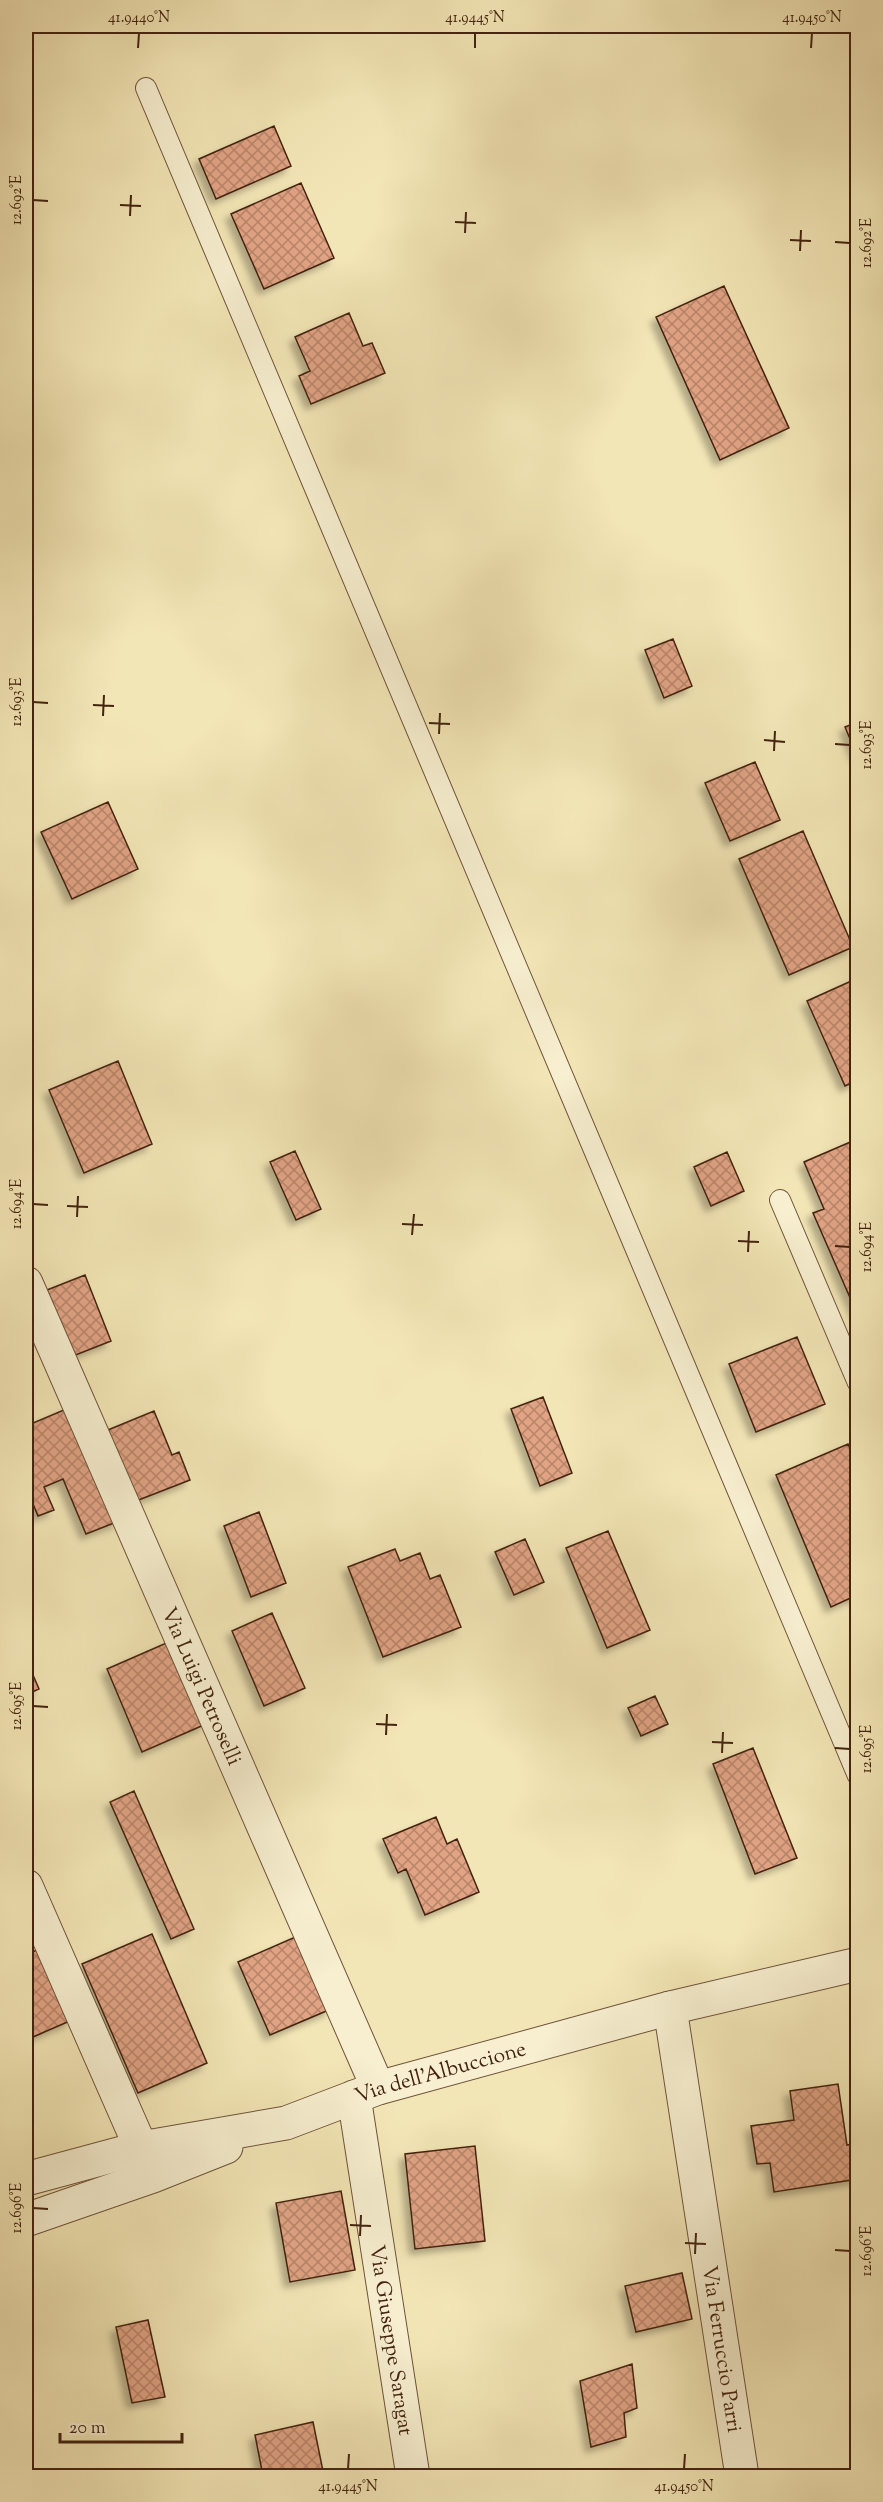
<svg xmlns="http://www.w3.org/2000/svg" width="883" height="2502" font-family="'Sorts Mill Goudy',serif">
<defs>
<pattern id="building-cross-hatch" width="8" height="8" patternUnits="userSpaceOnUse" patternTransform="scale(1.5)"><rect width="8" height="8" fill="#e0a384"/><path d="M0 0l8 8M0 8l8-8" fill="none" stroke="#b7846a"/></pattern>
<filter id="shadow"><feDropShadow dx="-5.5" dy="5.5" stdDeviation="3" flood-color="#0004"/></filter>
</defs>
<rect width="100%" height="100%" fill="#f3e6b6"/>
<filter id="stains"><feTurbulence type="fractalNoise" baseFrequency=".00333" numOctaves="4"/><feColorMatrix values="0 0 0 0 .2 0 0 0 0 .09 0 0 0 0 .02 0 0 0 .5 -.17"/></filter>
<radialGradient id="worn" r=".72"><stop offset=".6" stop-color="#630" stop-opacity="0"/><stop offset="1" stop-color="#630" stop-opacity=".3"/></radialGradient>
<path fill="url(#building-cross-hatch)" stroke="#43220f" stroke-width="1.5" filter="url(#shadow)" d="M274,126L291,166L216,199L199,159Z
M301,183L334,258L264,289L231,214Z
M724,286L789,428L720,460L656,317Z
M349,313L363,346L372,343L385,373L311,404L299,376L310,371L295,337Z
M673,639L692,686L664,698L645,650Z
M858,722V758L845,727Z
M755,762L780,820L730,841L705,783Z
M108,802L138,869L72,899L41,832Z
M803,831L853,947L789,975L739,859Z
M858,978V1080L845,1086L807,1001Z
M118,1061L152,1144L84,1173L49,1090Z
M855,1140L858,1145V1316L813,1213L824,1209L804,1162Z
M295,1151L321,1209L296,1220L270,1162Z
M727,1152L744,1191L711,1206L694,1167Z
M85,1275L111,1341L73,1356L47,1290Z
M797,1337L825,1404L756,1432L729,1364Z
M543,1397L572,1473L540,1486L511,1409Z
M71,1407L119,1521L86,1534L63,1479L44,1487L54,1510L38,1516L26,1487V1426Z
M154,1411L172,1455L179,1452L190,1480L136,1501L108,1430Z
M848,1444L858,1467V1600L855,1596L831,1607L776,1475Z
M259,1512L286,1583L251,1597L224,1526Z
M608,1531L650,1630L607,1648L566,1548Z
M525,1539L544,1582L514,1595L495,1552Z
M395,1549L400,1561L420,1553L430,1579L440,1575L461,1627L383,1657L348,1567Z
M272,1613L305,1688L264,1706L232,1631Z
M171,1641L206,1724L142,1752L107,1669Z
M26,1659L39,1689L26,1695Z
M655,1696L668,1724L641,1736L628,1708Z
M753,1748L797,1858L755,1874L713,1764Z
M134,1791L194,1929L171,1939L110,1802Z
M436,1817L447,1844L457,1839L479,1892L425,1915L406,1869L398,1873L383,1839Z
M152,1934L207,2063L138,2093L82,1964Z
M300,1935L331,2009L270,2035L238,1962Z
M41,1948L72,2020L26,2040V1955Z
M838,2084L847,2145L858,2143V2179L774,2192L770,2163L757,2164L751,2126L794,2120L790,2091Z
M475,2146L485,2241L415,2249L405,2154Z
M341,2191L355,2270L290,2282L276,2203Z
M682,2273L692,2319L636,2332L625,2286Z
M148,2320L165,2397L132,2403L116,2327Z
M632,2364L637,2408L624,2413L626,2437L591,2447L580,2381Z
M313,2422L324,2476H263L255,2435Z"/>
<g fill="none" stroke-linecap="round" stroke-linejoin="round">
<g stroke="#6f5339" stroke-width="22">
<path id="lane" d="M146,88L858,1776
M780,1200L858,1383"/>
</g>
<g stroke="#6f5339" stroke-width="35">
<g id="street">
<path id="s1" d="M26,1283L378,2088"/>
<path d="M26,1886L141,2148"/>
<path id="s2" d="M670,2008L742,2476"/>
<path id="s3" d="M354,2097L413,2476"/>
<path id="s4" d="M26,2179L141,2148L286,2123L378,2088L670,2008L858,1964"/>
<path d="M26,2220L153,2176L226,2147"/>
</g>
</g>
<use href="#lane" stroke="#f7efd0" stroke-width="20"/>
<use href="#street" stroke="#f7efd0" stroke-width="33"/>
</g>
<path fill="none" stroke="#43220f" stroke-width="2" d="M138,48L139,33M475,48V33M811,48L812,33M33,200L48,201M120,205L141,206M130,216L131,195M455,222L476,223M465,233L466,212M790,240L811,241M835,242L850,243M800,251L801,230M33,702L48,703M93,705L114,706M103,716L104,695M429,723L450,724M439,734L440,713M764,740L785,742M835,744L850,745M774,751L775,731M33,1204L48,1205M67,1206L88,1207M77,1217L78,1196M402,1224L423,1225M412,1235L414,1214M738,1241L759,1242M835,1246L850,1247M748,1252L749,1231M33,1706L48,1707M376,1724L397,1725M386,1735L387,1714M712,1742L733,1743M835,1748L850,1749M722,1753L723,1732M33,2208L48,2209M350,2225L371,2226M360,2236L361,2215M685,2243L706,2244M835,2250L850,2251M695,2254L696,2233M348,2469L349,2454M684,2469L685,2454"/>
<g text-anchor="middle" stroke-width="4.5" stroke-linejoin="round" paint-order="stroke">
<g font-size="21" fill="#43220f" stroke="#f7efd0">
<text dy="7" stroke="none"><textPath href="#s1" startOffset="440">Via Luigi Petroselli</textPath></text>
<text dy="7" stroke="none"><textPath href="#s4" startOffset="429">Via dell'Albuccione</textPath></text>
<text dy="7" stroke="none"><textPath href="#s3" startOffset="246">Via Giuseppe Saragat</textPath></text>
<text dy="7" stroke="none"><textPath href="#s2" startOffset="345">Via Ferruccio Parri</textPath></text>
</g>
</g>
<rect width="883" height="2502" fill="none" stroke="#f3e6b6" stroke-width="66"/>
<path d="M60 2433v9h122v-9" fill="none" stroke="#43220f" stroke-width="3"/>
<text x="69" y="2433" font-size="18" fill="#43220f" stroke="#f7efd0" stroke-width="4.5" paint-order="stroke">20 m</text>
<rect x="33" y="33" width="817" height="2436" fill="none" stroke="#43220f" stroke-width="2"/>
<g font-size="15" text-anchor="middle" fill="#43220f">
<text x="139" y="22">41.9440°N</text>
<text x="475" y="22">41.9445°N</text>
<text x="812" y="22">41.9450°N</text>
<text transform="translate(16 200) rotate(-90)" y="5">12.692°E</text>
<text transform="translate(866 243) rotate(-90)" y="5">12.692°E</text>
<text transform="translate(16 702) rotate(-90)" y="5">12.693°E</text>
<text transform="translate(866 745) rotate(-90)" y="5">12.693°E</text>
<text transform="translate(16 1204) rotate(-90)" y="5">12.694°E</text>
<text transform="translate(866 1247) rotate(-90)" y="5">12.694°E</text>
<text transform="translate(16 1706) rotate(-90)" y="5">12.695°E</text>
<text transform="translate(866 1749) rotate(-90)" y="5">12.695°E</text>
<text transform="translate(16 2208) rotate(-90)" y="5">12.696°E</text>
<text transform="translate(866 2251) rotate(-90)" y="5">12.696°E</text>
<text x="348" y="2491">41.9445°N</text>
<text x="684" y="2491">41.9450°N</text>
</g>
<rect width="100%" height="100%" filter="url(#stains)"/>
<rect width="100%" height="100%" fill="url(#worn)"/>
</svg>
